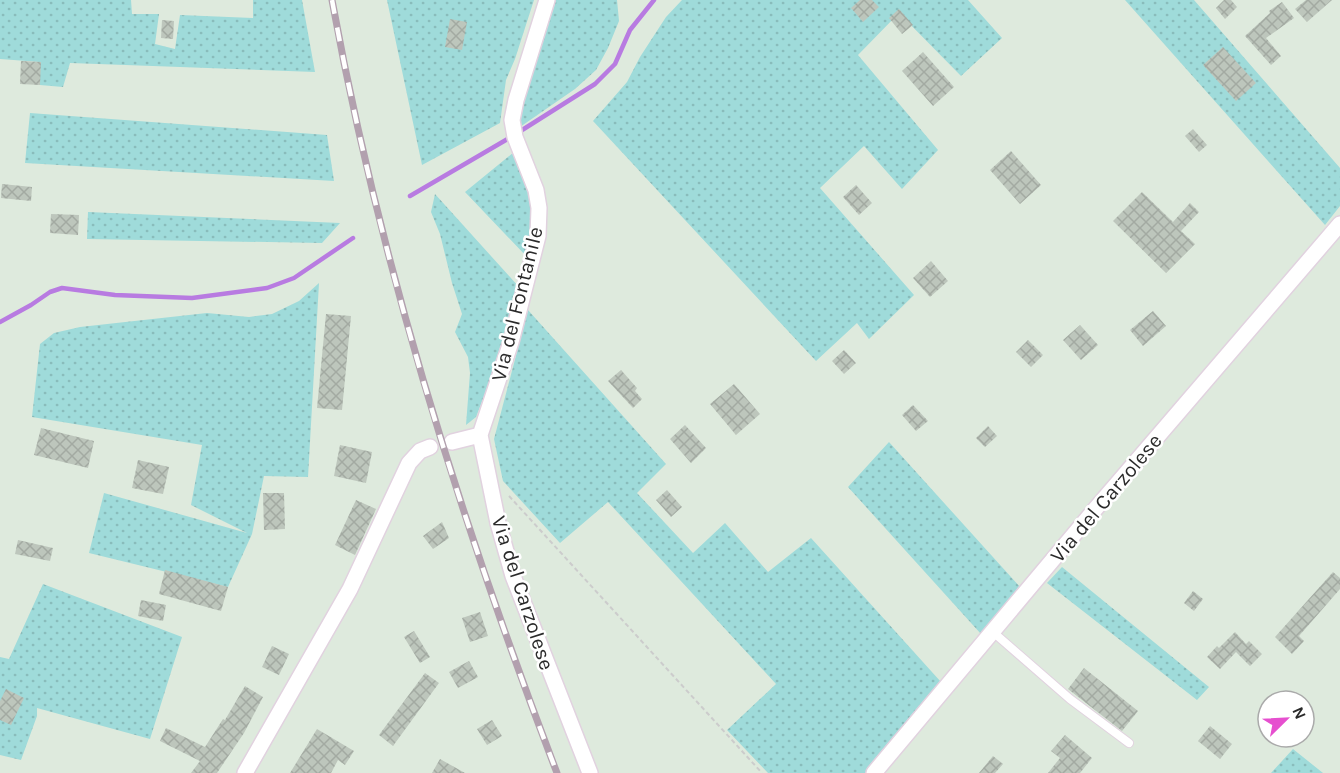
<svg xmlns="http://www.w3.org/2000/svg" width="1340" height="773" font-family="Karla,sans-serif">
<defs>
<pattern id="grass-dots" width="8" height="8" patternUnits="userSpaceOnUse" patternTransform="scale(1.5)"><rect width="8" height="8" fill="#9fdbda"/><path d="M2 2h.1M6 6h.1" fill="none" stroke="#89bcbb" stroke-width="1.8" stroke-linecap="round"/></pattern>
<pattern id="building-cross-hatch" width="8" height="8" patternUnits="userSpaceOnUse" patternTransform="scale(1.5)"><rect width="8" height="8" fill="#bdc6bc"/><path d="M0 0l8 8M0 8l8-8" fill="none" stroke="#a3aaa2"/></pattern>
</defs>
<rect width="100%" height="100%" fill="#deeadd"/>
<path fill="url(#grass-dots)" d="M0,0H131L132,14H159L155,44L175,49L180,15L253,18V0H302L315,72L70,63L63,87L40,85V62L0,59Z
M387,0H534L515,59L506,80L500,123L422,165Z
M556,0H617L619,21L608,48L596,70L575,89L520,127V109Z
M682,0H968L1002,38L961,76L899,13L858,55L938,150L902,189L864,146L820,188L914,295L869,339L857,323L816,361L593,121L627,82L640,57L666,17Z
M1125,0H1194L1340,168V206L1325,225Z
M30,113L327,135L334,181L25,163Z
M514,152L530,187L533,216L527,257L465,192Z
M435,194L519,287L487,389L476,417L466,425L470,373L468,357L455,332L462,314L452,283L440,234L431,212Z
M88,212L340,223L322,243L87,239Z
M319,283L308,477L264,476L252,534L228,587L89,553L104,493L247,533L191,505L202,445L32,417L40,344L54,333L80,327L207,313L249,317L272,314L299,301Z
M528,310L666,464L637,493L693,553L725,523L768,572L811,538L941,682L865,773H768L727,730L776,684L608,502L560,543L503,481L494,439Z
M889,442L1020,587L981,634L848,487Z
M1062,567L1209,687L1197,700L1047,583Z
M43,584L182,637L150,739L37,708V716L21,760L0,755V657L9,659Z
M1293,749L1323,773H1271Z"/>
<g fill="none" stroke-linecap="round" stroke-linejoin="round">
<path stroke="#b87be1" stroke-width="4.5" d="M519,132L595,84L615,64L630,30L654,0
M410,196L511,137
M0,322L31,305L50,292L62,288L115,295L192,298L267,288L294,278L353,238"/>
</g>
<path fill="url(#building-cross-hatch)" d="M860,0H872L879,7L863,22L851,8Z
M1224,0H1231L1237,7L1225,19L1216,8Z
M1306,0H1332L1307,22L1295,9Z
M1282,2L1294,18L1266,38L1281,56L1271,65L1245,36L1270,13L1269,11Z
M899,9L913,25L902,34L889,18Z
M450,19L467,22L462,50L445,47Z
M162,20L174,21L173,39L161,38Z
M1223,47L1256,83L1236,101L1203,65Z
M923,52L954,87L933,106L902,71Z
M21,61L41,62L40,85L20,84Z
M1193,129L1207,145L1199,152L1185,136Z
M1011,151L1041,185L1020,204L990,170Z
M2,184L32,187L31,201L1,198Z
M856,185L872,203L859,215L843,197Z
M1142,192L1173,222L1190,203L1199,212L1181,231L1195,244L1166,273L1113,221Z
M51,214L79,215L78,235L50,233Z
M931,261L948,281L930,297L913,278Z
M1153,311L1166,326L1143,346L1130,330Z
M326,314L351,316L342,410L317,408Z
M1080,325L1098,345L1081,360L1063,340Z
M1028,340L1043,355L1031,367L1016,352Z
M844,350L856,363L844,374L832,361Z
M621,370L637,388L635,391L642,399L633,408L608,381Z
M734,384L760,414L736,435L710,404Z
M913,405L928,421L916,431L902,415Z
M685,425L706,448L691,463L670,439Z
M988,426L997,436L985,447L976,438Z
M41,428L94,441L88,468L34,455Z
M340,445L372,452L366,483L334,476Z
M138,460L169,467L163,494L132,488Z
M667,490L682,507L671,517L656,500Z
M263,493H284L285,529L264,530Z
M356,500L376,509L355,555L335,545Z
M442,522L449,538L433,549L423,536Z
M18,540L53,548L50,561L15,554Z
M165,570L228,587L221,611L159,594Z
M1333,572L1340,578V589L1299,636L1304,641L1292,654L1275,637Z
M1193,591L1203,599L1194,611L1184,603Z
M141,600L166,605L163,621L138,616Z
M480,612L488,636L470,642L462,618Z
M414,631L430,657L420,663L404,637Z
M1235,632L1246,644L1249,641L1262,654L1250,666L1236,652L1220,669L1207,657L1217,646L1219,648Z
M272,646L289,654L279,675L262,667Z
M469,661L478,677L458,688L449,672Z
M1084,668L1138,711L1122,731L1068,689Z
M425,673L439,683L393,746L379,735Z
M245,686L263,697L244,733L217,773H191L200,761L160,741L166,728L205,747L223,719L225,720Z
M6,689L24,698L11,725L0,720V701Z
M492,720L502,736L487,745L477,729Z
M1210,726L1232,744L1220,759L1198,741Z
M317,729L354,751L345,765L338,760L331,773H290Z
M1065,735L1092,758L1080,773H1048L1060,758L1051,751Z
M993,756L1003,764L995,773H979Z
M440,759L465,773H432Z"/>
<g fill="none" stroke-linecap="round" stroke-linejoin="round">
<g stroke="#e1d2df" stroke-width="10">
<path id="service" d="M993,632L1070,699L1129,743"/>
</g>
<g stroke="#e1d2df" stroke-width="18">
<path id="minor" d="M480,435L511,342L538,236L539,208L536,190L515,137L512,120L516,100L547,0
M480,435L498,523L513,576L590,773
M452,442L480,435
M245,773L350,589L409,463L420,451L430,447
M874,773L1097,507L1340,224"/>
</g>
<path stroke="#ccc" stroke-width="2" stroke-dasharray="4.5 3" stroke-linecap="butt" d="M509,496L762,773"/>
<use href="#service" stroke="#fff" stroke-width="8"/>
<use href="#minor" stroke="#fff" stroke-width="15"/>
<g stroke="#b2a0ae" stroke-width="7">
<path id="rail" d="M332,0C380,264 461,523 557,773"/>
</g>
<use href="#rail" stroke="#fff" stroke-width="4.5" stroke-dasharray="14" stroke-linecap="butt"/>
</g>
<g text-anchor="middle" stroke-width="5" stroke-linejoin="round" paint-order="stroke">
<g font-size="21" fill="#2a2a2a" stroke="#fff">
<text transform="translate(517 304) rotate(-76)" y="7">Via del Fontanile</text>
<text transform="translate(1106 498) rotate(-50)" y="7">Via del Carzolese</text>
<text transform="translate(523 593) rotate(72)" y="7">Via del Carzolese</text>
</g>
</g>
<g transform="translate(1286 719) rotate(66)"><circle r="28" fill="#ffffff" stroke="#aaaaaa" stroke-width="1.5"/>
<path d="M0-4.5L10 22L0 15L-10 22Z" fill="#e64fcf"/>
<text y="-9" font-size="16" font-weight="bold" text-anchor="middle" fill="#2a2a2a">N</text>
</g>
</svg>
